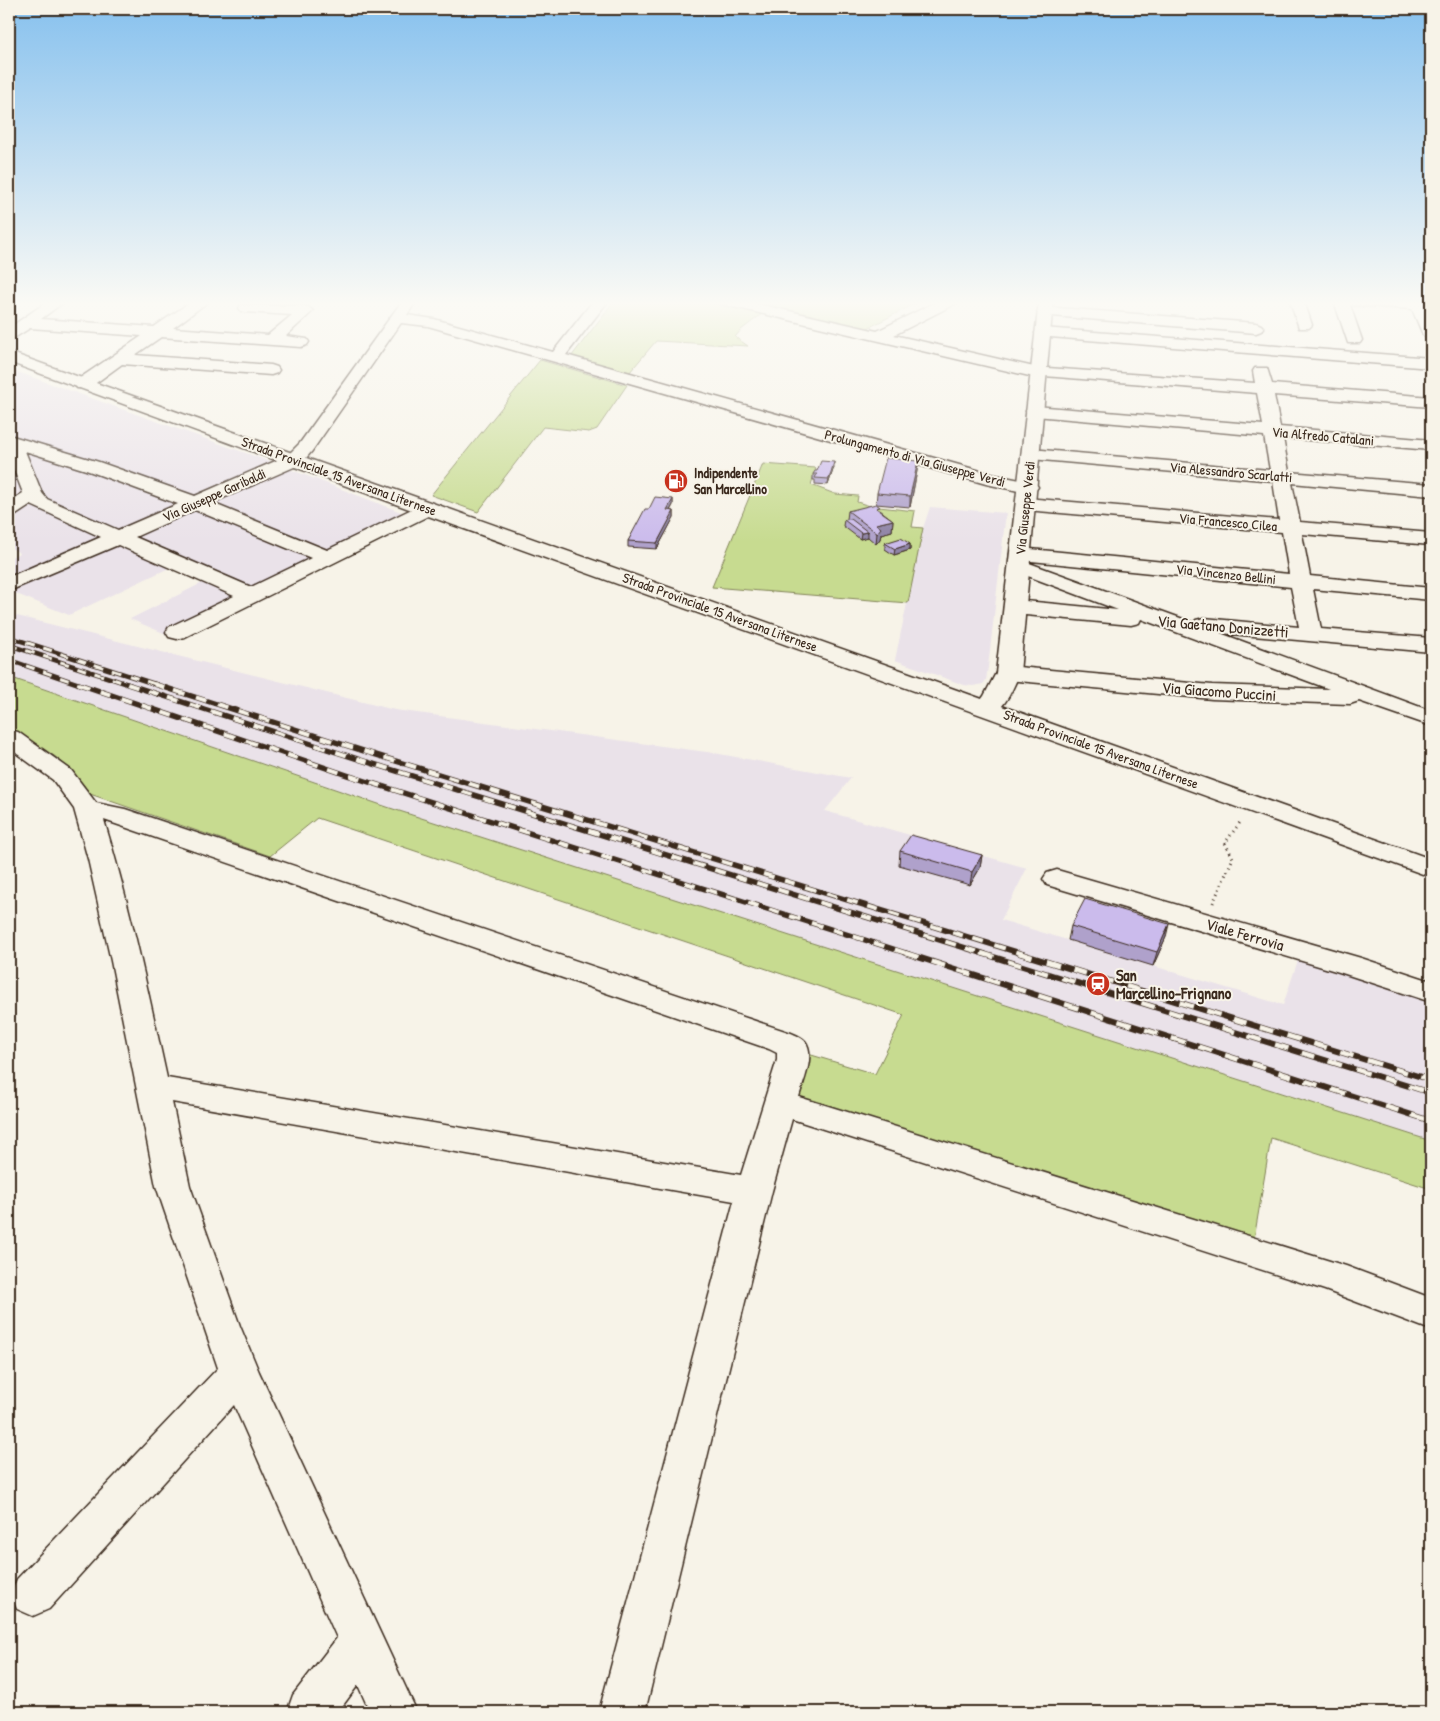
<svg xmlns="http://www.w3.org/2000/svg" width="1440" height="1721" font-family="'Patrick Hand',sans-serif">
<rect width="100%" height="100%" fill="#f7f3e8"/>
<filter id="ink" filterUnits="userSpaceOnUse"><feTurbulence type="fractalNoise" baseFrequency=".02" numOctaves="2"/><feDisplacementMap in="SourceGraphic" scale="10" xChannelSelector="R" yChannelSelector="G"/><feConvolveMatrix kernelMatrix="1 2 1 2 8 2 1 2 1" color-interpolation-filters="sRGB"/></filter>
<g filter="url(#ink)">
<path fill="#eae2e9" d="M9,369L271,462L406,514L166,634L130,619L202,583L169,568L69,615L9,591V558L20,553L9,547Z
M930,507L1006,513L988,667L986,680L983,684L973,686L964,685L895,660L923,528Z
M9,614L395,710L714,753L851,778L825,811L1027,868L1001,920L1283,1005L1299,957L1431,1000V1141L390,808L9,677Z"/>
<path fill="#c7db90" stroke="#818257" d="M614,301H708L762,314L741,330L735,337L748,346L656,341L629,373L571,357Z
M744,301H920L866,329Z
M540,360L627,385L597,429L589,432L543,427L478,512L431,495Z
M763,464L816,468L811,485L835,494L858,496L857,502L870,506L915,511L912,527L923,528L908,603L712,587Z
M9,677L390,808L1431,1141V1189L1271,1138L1253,1245L797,1101L808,1054L875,1074L904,1015L317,818L270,856L90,794C67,760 44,748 9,729Z"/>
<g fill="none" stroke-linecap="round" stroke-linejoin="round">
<g stroke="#3b2a1e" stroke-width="3">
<path id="minor" d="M48,301H65L41,319L154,327L192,301H209L173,328L268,335L292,315L246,312L241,311L239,308L241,305L305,306L310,308L313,311L286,336L307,339L309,342L307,345L301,347L161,337L135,355L271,365L277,367L279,370L277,373L271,375L122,364L89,388H77L75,384L77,380L142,336L30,328L14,338L9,340V328Z
M402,301H414L415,303L407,315L434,319L553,352L593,301H608L566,355L995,475L1035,483L1038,487L1035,491L1028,493L986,484L428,326L401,323L312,451L301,464L212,503L327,550L420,505L427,503L434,505L437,509L434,513L185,637L177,639L169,637L166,632L169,627L234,596L118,545L9,591V577L101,537L31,505L16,515L9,517V502L23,493L9,457V435L99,462L195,496L287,456L300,443ZM25,451L86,470L178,504L118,530L47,499L42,493ZM195,510L311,558L251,587L135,537Z
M718,301H745L877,331L938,301H957L955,304L894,335L1034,367L1255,383L1253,371L1255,368H1267L1272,384L1431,397V407L1274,395L1280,427L1431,440V450L1283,438L1289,472L1431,484V496L1292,483L1300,522L1431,533V545L1302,534L1310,576L1431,588V600L1313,589L1321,629L1431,638V652L1220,633L1431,711V726L1359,701L1350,704L1212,699L1008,680L1000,678L996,673L1000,668L1008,666L1212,685L1329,689L1141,619L1139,623L1131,625L1015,614L1007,612L1004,607L1007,602L1015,600L1118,610L1012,570L1009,566L1012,562L1019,560L1013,558L1010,554L1013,550L1020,548L1289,574L1282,532L1026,510L1019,508L1016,504L1019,500L1026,498L1279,520L1273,481L1031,459L1025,458L1022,454L1025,450L1031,449L1270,470L1264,436L1035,416L1029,415L1026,411L1029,407L1035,406L1263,425L1257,393L1044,376L1038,378L725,305L720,304ZM1021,560L1291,587L1299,627L1204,618L1196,620L1194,623Z
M1290,301H1304L1312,325L1309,328H1299Z
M1334,301L1431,302V310H1428L1431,318V340L1426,338L1423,335L1412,309L1350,305L1362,340L1360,343H1348Z
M1045,307L1256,323L1261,325L1264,328L1261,331L1256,333L1040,315L1037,312L1040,309Z
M1043,328L1431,358V368L1038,336L1035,333L1038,330Z
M9,730L18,732L71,770L96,803L125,809L791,1033C796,1035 802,1038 805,1041C816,1055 803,1082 799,1097L1346,1266L1431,1298V1330L1325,1290L792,1119L772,1191L645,1712H599L734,1201L172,1102L190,1186L240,1326L259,1372L417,1712H370L358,1685L338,1712H287L293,1695L337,1638L234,1405L49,1609L33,1616L17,1609L11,1594L17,1579L218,1368L156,1186L111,961L88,859L74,809L53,780L9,748ZM104,820L769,1049L777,1053V1060L741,1175L167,1078C148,991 130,905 104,820Z
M1057,870L1361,958L1431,981V1002L1339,972L1047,885L1043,879L1047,873Z"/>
</g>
<g stroke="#3b2a1e" stroke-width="3">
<path id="tertiary" d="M1039,301H1053L1020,673C1011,691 1003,719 979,713L975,708L984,696L996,673Z"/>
</g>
<g stroke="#3b2a1e" stroke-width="3">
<path id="secondary" d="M9,352L1431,859V877L420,513L9,362Z"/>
</g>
<path stroke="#3b2a1e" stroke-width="3" stroke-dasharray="1 4" stroke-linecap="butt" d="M1213,903L1233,858L1225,843L1241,821"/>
<use href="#minor" fill="#f7f3e8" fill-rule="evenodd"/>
<use href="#tertiary" fill="#f7f3e8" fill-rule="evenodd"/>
<use href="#secondary" fill="#f7f3e8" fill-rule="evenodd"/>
<g stroke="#3b2a1e" stroke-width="4.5">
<path id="rail-far2" d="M9,637L158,685
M9,645L131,685
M9,660L82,685"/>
</g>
<g stroke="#3b2a1e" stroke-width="5.5">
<path id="rail-far1" d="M79,684L347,775L909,954
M127,684L364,761L985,954
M154,684L373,754L1023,954"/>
</g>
<g stroke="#3b2a1e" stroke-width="6">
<path id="rail" d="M905,953L1431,1121
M981,953L1431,1093
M1019,953L1431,1080"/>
</g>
<use href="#rail-far2" stroke="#f7f3e8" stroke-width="3" stroke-dasharray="9" stroke-linecap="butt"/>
<use href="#rail-far1" stroke="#f7f3e8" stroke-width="4" stroke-dasharray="11" stroke-linecap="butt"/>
<use href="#rail" stroke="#f7f3e8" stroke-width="4.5" stroke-dasharray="14" stroke-linecap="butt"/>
</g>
<path fill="#afa1cb" stroke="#3b2a1e" d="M918,461L917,471L910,507L876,504L877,493Z
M834,467L828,485L815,484V480H813V474L817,471Z
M673,499V505L670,511H674V517L657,549L628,547V541L649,509Z
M880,510L893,520L892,531L881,534L880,539L876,544L868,537L860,539L843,526L844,520L847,519L848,511Z
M885,543L910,544V550L894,555L885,549Z
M900,851L982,855L980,868L970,885L899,865Z
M1071,926L1166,937L1153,966L1068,940Z"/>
<path fill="#8e83a5" stroke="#3b2a1e" d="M918,461L917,471L910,507V496Z
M834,462V467L828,485L829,479Z
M673,499V505L667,516V510Z
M674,511V517L657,549V543Z
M893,520L892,531L881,534L880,539L876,544L877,533L876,524Z
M868,532V537L860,539L861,533Z
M910,544V550L894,555L895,549Z
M982,855L980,868L970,885L972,872Z
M1169,924L1166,937L1153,966L1157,952Z"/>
<path fill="#cbbbec" stroke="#3b2a1e" d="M886,458L918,461L910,496L877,493Z
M821,461L834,462L829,479L815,478L817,474H813L815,471H817Z
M655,497L673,499L667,510L674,511L657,543L628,541L645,509H649Z
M876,504L880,507L876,508L893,520L876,524L881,528L877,533L848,511Z
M851,519L868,532L861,533L844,520Z
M901,538L910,544L895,549L885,543Z
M911,835L982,855L972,872L900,851Z
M1085,899L1169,924L1157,952L1071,926Z"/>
</g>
<linearGradient id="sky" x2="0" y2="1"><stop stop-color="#87c1ee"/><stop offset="0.56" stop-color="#fbfaf5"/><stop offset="1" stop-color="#fbfaf5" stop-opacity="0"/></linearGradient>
<rect width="1440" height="542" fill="url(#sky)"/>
<defs>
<g id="fuel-disc" transform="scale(1.25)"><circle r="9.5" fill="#c8321e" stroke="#f7f3e8"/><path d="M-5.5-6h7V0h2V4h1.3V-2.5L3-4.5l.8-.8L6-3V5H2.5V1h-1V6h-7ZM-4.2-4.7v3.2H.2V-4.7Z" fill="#fff"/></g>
<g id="station-disc" transform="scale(1.25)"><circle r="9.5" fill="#c8321e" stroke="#f7f3e8"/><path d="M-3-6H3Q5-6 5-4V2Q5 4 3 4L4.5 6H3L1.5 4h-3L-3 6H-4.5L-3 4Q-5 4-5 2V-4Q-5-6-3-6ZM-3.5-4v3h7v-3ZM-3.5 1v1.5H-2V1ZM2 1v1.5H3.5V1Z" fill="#fff"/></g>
</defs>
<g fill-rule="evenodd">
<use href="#fuel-disc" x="676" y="481"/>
<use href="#station-disc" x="1098" y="984"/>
</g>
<g text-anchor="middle" stroke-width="4" stroke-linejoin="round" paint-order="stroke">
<g font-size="14" fill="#3b2a1e" stroke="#f7f3e8">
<text transform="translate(1323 436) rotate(5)" y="5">Via Alfredo Catalani</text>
<text transform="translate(915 458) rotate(15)" y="5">Prolungamento di Via Giuseppe Verdi</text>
<text transform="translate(1231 472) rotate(5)" y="5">Via Alessandro Scarlatti</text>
<text transform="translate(339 476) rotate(20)" y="5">Strada Provinciale 15 Aversana Liternese</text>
<text transform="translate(214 495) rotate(-24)" y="5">Via Giuseppe Garibaldi</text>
<text transform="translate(1025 508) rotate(-84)" y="5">Via Giuseppe Verdi</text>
<text transform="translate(1228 522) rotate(5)" y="5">Via Francesco Cilea</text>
<text transform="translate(1226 574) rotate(6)" y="5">Via Vincenzo Bellini</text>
<text transform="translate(720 612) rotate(20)" y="5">Strada Provinciale 15 Aversana Liternese</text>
<text transform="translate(1101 749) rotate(20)" y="5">Strada Provinciale 15 Aversana Liternese</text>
</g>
<g font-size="14" font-weight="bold" fill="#3b2a1e" stroke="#f7f3e8" text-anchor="start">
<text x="694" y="478">Indipendente<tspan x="694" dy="16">San Marcellino</tspan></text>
</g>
<g font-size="16" fill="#3b2a1e" stroke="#f7f3e8">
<text transform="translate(1223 626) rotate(5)" y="6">Via Gaetano Donizzetti</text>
<text transform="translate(1219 691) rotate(4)" y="6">Via Giacomo Puccini</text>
<text transform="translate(1245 934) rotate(16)" y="6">Viale Ferrovia</text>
</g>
<g font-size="16" font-weight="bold" fill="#3b2a1e" stroke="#f7f3e8" text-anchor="start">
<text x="1116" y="981">San<tspan x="1116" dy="18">Marcellino-Frignano</tspan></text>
</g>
</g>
<rect width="1440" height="1721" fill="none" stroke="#f7f3e8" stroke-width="30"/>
<rect x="15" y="15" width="1410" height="1691" fill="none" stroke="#3b2a1e" stroke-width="2" filter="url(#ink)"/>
</svg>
